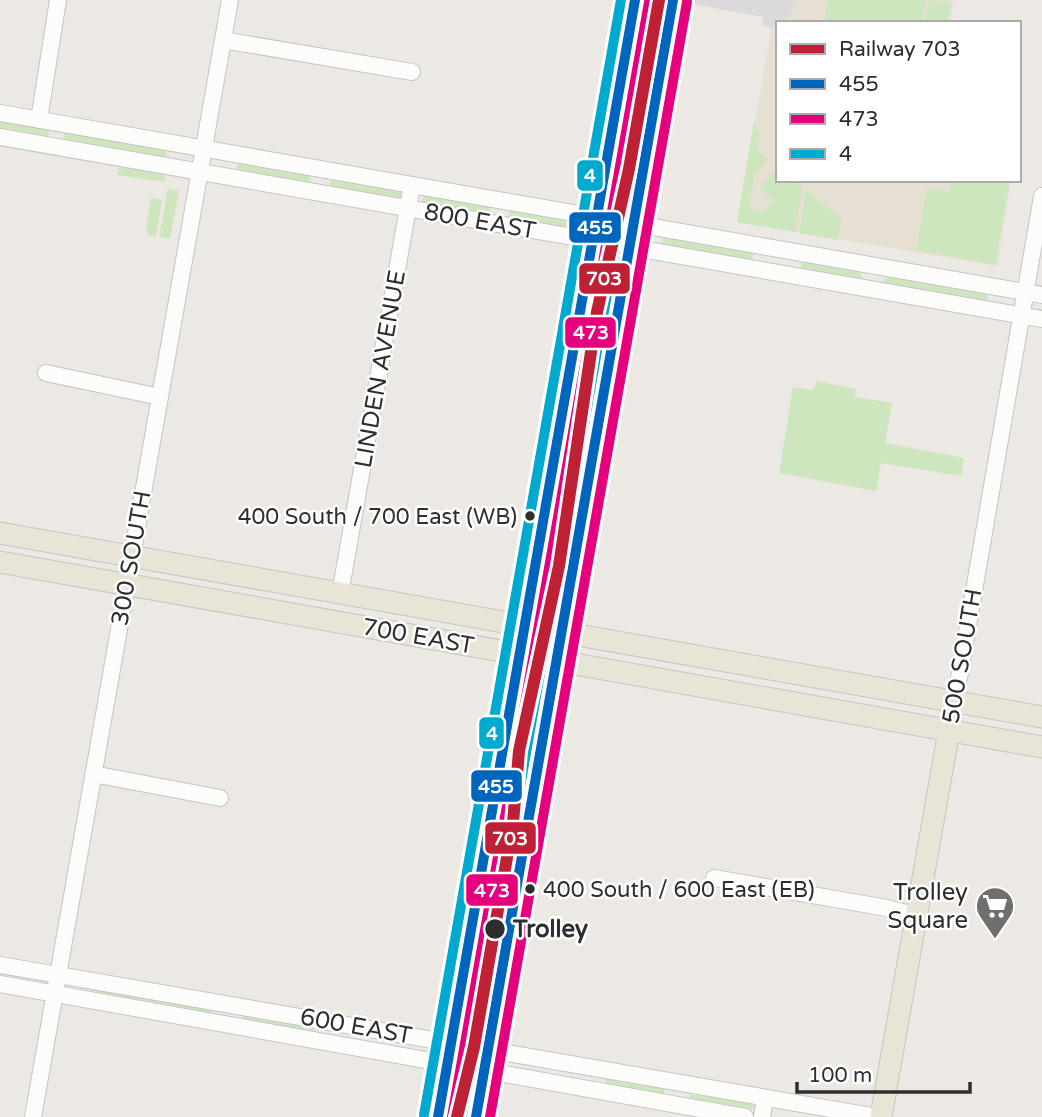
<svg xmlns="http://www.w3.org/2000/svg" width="1042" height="1117" font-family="'Varela Round',sans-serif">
<rect width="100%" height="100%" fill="#ece8e4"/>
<path fill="#dcd9db" d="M692,0H794L791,16L778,23L771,31L770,27L762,25L763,17L692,4Z"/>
<path fill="#e6e0d3" d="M794,0H953L950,23H782L791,16Z
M778,26V180H1011L997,266L738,222L771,31Z"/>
<path fill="#cee6be" d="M828,0H926L922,23H824Z
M929,0L951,3L947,23H925Z
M0,119L48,128L49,135L46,138L0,132Z
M754,121L760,135L757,150L768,159L755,174L749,208L763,211L773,200L760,188L775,170L778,180H791L802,187L795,232L737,222Z
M65,131L164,148L167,155L164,159L63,141Z
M242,162L308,173L311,180L309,185L238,173L237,165Z
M120,166L165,174V182L117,175Z
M331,179L401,190L403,192L402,201L329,188Z
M952,180H1010L995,265L916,250L927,188L949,192Z
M168,188L179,191L170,239L159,237Z
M806,190L841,219L838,240L799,233Z
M424,195L488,205L491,212L489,215L421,204Z
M151,198L162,200L156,236L149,235L146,227Z
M510,210L575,221L577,229L575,231L507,219Z
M667,237L747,251L753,254L752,261L663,247L662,239Z
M802,260L858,271L863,278L861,281L800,273Z
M889,276L986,293L989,302L987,305L884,286V279Z
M816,381L856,389L855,397L892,403L885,443L964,458L961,476L881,463L876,491L779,473L793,387L814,390Z
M94,987L213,1010L211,1015L91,992Z
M243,1013L314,1025V1032L312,1034L241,1021Z
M606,1077L665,1087L664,1095L606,1086Z
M690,1095L747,1098L755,1106L750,1111L687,1100Z"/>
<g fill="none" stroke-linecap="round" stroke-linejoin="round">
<g stroke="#c5c4c5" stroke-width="18">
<path id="minor" d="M223,40L412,72
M0,113L1042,295
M39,120L58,0
M0,137L1042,319
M46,373L160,397
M340,594L412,185
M955,701L1042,196
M93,774L220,798
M714,878L887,908L917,916
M0,965L877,1117
M0,984L745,1117
M33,1117L230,0
M762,1117L765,1098"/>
</g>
<g stroke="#c6c5c4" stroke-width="23">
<path id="major" d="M0,533L1042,717
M0,562L1042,747
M438,1117L635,0
M476,1117L673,0
M881,1117L951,719"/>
</g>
<use href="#minor" stroke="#fcfcfb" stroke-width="16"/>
<use href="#major" stroke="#e8e4d6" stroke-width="21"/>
<g stroke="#fff" stroke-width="16">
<path id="bus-1" d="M438,1117L635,0
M476,1117L673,0"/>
</g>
<g stroke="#fff" stroke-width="16">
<path id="bus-2" d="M452,1117L649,2
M490,1117L687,2"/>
</g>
<g stroke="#fff" stroke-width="16">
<path id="bus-3" d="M424,1115L621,0
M462,1115L659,0"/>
</g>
<use href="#bus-1" stroke="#0065bd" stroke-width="10"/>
<use href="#bus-2" stroke="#e5007d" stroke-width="10"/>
<use href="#bus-3" stroke="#00a9ce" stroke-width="10"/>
<g stroke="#fff" stroke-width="18">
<path id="rail-1" d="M457,1117L474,1047L513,823L519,751L559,566L597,312L629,169L659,0"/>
</g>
<use href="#rail-1" stroke="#be2036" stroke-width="12"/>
</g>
<defs>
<g id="supermarket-pin" transform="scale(2.0125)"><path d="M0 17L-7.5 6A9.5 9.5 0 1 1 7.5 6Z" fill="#706f6e" stroke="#fff"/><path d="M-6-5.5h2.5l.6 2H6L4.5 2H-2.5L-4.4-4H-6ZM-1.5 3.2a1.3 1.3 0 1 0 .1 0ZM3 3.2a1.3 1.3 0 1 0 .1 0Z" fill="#fff"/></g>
</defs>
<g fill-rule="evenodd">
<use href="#supermarket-pin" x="995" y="906"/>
</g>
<g fill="#2e2e2e" stroke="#fff" stroke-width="2.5">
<circle cx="530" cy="516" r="6"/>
<circle cx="530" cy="889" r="6"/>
<circle cx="495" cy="929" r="11"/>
</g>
<g text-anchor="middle" stroke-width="5" stroke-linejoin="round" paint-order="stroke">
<g font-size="22" fill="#2e2e2e" stroke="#fff" text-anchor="end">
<text x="517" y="524">400 South / 700 East (WB)</text>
<text x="543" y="897" text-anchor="start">400 South / 600 East (EB)</text>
</g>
<g font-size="24" fill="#2e2e2e" stroke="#fff">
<text transform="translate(480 221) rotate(10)" y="8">800 EAST</text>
<text transform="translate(380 369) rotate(-80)" y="8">LINDEN AVENUE</text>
<text transform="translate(131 558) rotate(-80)" y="8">300 SOUTH</text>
<text transform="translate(418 636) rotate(10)" y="8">700 EAST</text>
<text transform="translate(962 656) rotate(-80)" y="8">500 SOUTH</text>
<text transform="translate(356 1026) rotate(10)" y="8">600 EAST</text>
</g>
<g font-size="24" fill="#2e2e2e" stroke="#fff" text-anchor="end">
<text x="968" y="900">Trolley<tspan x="968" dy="28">Square</tspan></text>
</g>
<g font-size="24" font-weight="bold" fill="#2e2e2e" stroke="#fff" text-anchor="start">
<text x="513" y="937">Trolley</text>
</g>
</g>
<g stroke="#fff" stroke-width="2.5">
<rect x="576" y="159" width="28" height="33" rx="7" fill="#00a9ce"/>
<rect x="568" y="211" width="54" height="33" rx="7" fill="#0065bd"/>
<rect x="578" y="262" width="53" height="33" rx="7" fill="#be2036"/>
<rect x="564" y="316" width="53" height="33" rx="7" fill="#e5007d"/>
<rect x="478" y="716" width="27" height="34" rx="7" fill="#00a9ce"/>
<rect x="470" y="769" width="53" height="34" rx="7" fill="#0065bd"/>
<rect x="484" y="821" width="53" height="34" rx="7" fill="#be2036"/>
<rect x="465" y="873" width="54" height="34" rx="7" fill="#e5007d"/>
</g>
<g font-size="19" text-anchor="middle" font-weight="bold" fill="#fff">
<text x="590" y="182">4</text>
<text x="595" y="234">455</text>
<text x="604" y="285">703</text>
<text x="591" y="339">473</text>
<text x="492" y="740">4</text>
<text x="496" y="793">455</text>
<text x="510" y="845">703</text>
<text x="492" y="897">473</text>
</g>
<rect x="776" y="21" width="245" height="161" fill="#ffffff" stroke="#ababab" stroke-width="2"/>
<rect x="790" y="44" width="35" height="10" fill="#be2036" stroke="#ababab" stroke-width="2"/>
<text x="839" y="56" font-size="21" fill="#2e2e2e">Railway 703</text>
<rect x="790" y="79" width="35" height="10" fill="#0065bd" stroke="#ababab" stroke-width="2"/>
<text x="839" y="91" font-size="21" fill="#2e2e2e">455</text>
<rect x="790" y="114" width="35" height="10" fill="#e5007d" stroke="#ababab" stroke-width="2"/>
<text x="839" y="126" font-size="21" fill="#2e2e2e">473</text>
<rect x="790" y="149" width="35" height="10" fill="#00a9ce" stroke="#ababab" stroke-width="2"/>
<text x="839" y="161" font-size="21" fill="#2e2e2e">4</text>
<path d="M797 1082v10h173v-10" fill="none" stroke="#2e2e2e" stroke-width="3.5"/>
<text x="808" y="1082" font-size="21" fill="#2e2e2e" stroke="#ffffff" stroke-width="5" paint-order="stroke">100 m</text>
</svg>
